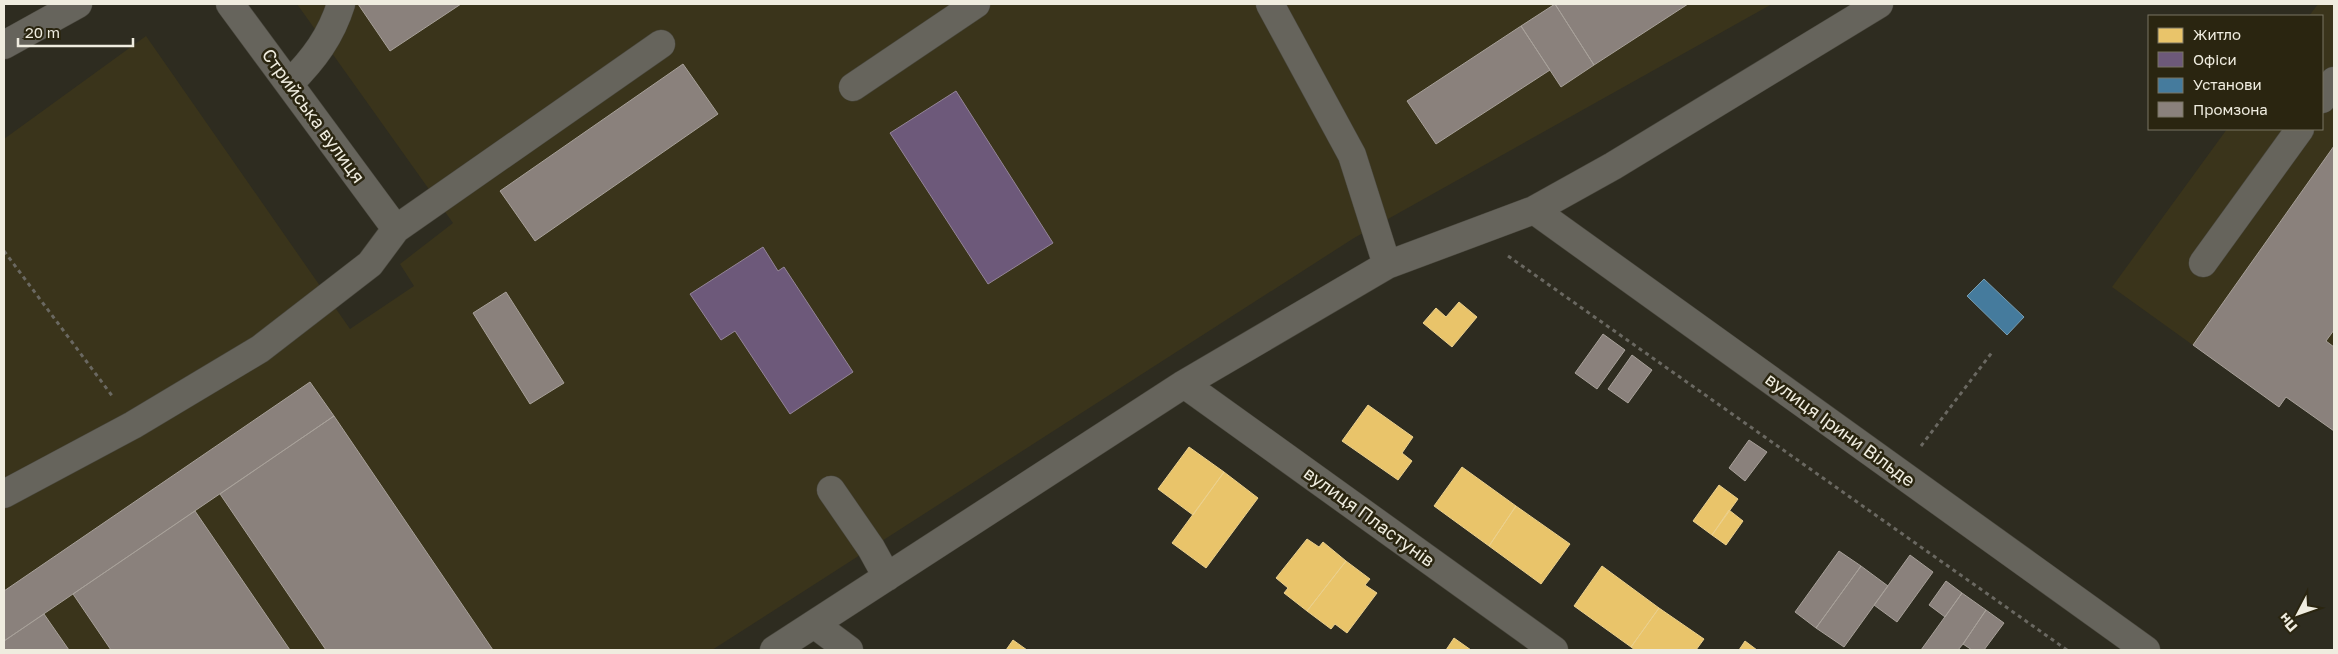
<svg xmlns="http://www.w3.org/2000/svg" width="2338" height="654" font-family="'Golos Text',sans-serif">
<rect width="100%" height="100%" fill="#2e2c20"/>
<path fill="#3a341b" d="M297,4H1772L1354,238L712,650H4V139L146,36L350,329L414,286L400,264L453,223Z
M2318,4H2334V431L2286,397L2279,407L2112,287L2227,129H2322V16H2309Z"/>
<path fill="#e9c46a" stroke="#ebd08d" d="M1459,302L1477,317L1452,347L1423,323L1436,308L1446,317Z
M1368,405L1413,437L1402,453L1412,461L1398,480L1342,441Z
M1189,447L1224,472L1193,515L1158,489Z
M1462,467L1516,506L1489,546L1434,506Z
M1224,472L1258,498L1206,568L1172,543Z
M1719,485L1738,499L1712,535L1693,521Z
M1516,506L1570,544L1541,584L1489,546Z
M1729,510L1743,521L1726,545L1712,535Z
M1307,539L1319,547L1323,542L1346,561L1307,611L1284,593L1288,588L1276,578Z
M1346,561L1370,579L1365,585L1377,593L1347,633L1335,624L1331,629L1307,611Z
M1602,566L1659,608L1631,647L1574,606Z
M1659,608L1704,639L1696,650H1635L1631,647Z
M1454,638L1471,650H1446Z
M1013,640L1027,650H1006Z
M1745,641L1757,650H1739Z"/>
<path fill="#6d597a" stroke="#948598" d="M956,91L1053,243L988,284L890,133Z
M763,247L778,271L784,267L853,372L790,414L735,331L721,340L690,294Z"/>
<path fill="#457b9d" stroke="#789db1" d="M1984,279L2024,317L2007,335L1967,296Z"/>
<path fill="#8a817c" stroke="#a8a19a" d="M358,4H461L390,51Z
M1555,4H1688L1594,65Z
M1555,4L1594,65L1561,87L1521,26Z
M1521,26L1550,70L1436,144L1407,101Z
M683,64L718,114L535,241L500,191Z
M2334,146V330L2326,341L2334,347V431L2286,397L2279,407L2193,345Z
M506,292L564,383L530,404L473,313Z
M1603,334L1625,350L1597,389L1575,373Z
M1632,355L1652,370L1628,403L1608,389Z
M310,382L334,416L4,641V591Z
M334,416L493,650H326L220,494Z
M1749,440L1767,452L1745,481L1729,468Z
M195,511L290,650H111L73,594Z
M1839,551L1861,566L1816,628L1795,612Z
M1910,555L1933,572L1897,622L1874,605Z
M1861,566L1888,586L1844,647L1816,628Z
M1946,581L1962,593L1945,617L1929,605Z
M1962,593L1986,610L1963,644L1958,650H1921Z
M1986,610L2004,623L1984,650H1972L1963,644Z
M44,614L69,650H4V641Z"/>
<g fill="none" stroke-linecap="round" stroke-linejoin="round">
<g stroke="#49473d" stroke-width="29">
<path id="minor" d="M230,4L396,229
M1270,4L1352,155L1387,265
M4,45L78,4
M290,83C314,59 331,36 341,4
M853,87L976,4
M2322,99L2334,81
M1534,210L2146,650
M2203,263L2300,129
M1184,384L1554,650
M831,490L871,548L887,577
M4,494L133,425L260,349L370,264L396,229L661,44
M814,624L849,650
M774,650L1184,384L1387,265L1534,210L1613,166L1879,4"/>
</g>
<path stroke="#6a6861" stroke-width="3" stroke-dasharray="4 4" stroke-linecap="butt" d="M4,251L113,397
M1508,256L2067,650
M1921,446L1993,351"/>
<use href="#minor" stroke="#66645c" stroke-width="28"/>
</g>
<g text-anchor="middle" stroke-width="5" stroke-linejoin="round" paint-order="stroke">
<g font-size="18" fill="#efecdf" stroke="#2a2510">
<text transform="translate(313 116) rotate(54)" y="6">Стрийська вулиця</text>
<text transform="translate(1840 430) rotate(36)" y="6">вулиця Ірини Вільде</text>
<text transform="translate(1369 517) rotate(36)" y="6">вулиця Пластунів</text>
</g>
</g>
<rect width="2338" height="654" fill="none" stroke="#efecdf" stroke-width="10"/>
<rect x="2148" y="15" width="175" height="115" fill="#2a2510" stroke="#797563"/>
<rect x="2158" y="28" width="25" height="15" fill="#e9c46a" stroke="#797563"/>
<text x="2193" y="40" font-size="15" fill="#efecdf">Житло</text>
<rect x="2158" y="52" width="25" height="15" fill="#6d597a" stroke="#797563"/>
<text x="2193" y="65" font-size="15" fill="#efecdf">Офіси</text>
<rect x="2158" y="78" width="25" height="15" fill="#457b9d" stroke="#797563"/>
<text x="2193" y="90" font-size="15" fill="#efecdf">Установи</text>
<rect x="2158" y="102" width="25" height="15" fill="#8a817c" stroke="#797563"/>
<text x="2193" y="115" font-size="15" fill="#efecdf">Промзона</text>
<g transform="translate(2298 614) rotate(229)" stroke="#2a2510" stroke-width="4" paint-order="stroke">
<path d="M0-4L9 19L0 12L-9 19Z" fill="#efecdf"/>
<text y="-8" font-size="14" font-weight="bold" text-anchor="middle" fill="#efecdf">Пн</text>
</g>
<path d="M18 38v8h115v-8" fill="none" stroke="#efecdf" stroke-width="2.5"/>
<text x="25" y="38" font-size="15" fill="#efecdf" stroke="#2a2510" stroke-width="4" paint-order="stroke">20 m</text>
</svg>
